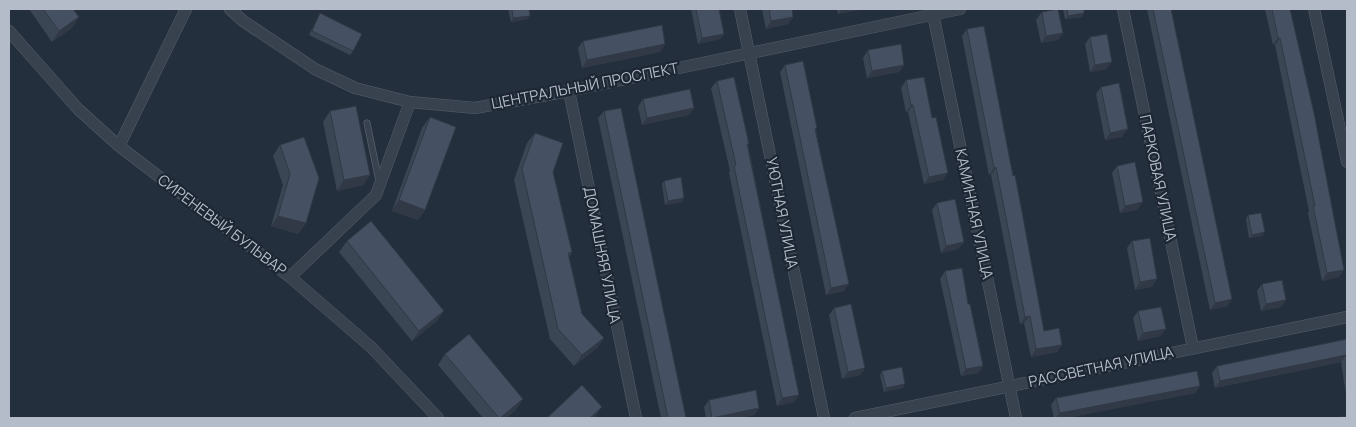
<svg xmlns="http://www.w3.org/2000/svg" width="1356" height="427" font-family="Manrope,sans-serif">
<rect width="100%" height="100%" fill="#242f3e"/>
<g fill="none" stroke-linecap="round" stroke-linejoin="round">
<g stroke="#565f6c" stroke-width="7">
<path id="lane" d="M367,123L379,181"/>
</g>
<g stroke="#565f6c" stroke-width="12">
<path id="street" d="M230,9L243,21L315,69L355,88L410,102L475,108L569,91L960,9
M740,9L824,418
M932,9L1016,418
M1123,9L1193,348
M1314,9L1347,162
M9,31L78,109L119,146L290,277L371,347L438,418
M569,91L636,418
M119,146L186,9
M290,277L376,195L410,102
M855,418L1347,317"/>
</g>
<use href="#lane" stroke="#38414e" stroke-width="5.5"/>
<use href="#street" stroke="#38414e" stroke-width="11"/>
</g>
<path fill="#3b4654" d="M29,9H73L72,28L52,42Z
M508,9H529L527,19L511,22Z
M691,9H719L724,34L720,39L698,44Z
M762,9H792L793,17L788,24L766,29Z
M837,9H864L838,14Z
M1063,9H1084L1082,17L1065,19Z
M1147,9H1171L1232,299L1227,306L1210,310Z
M1265,9H1290L1344,270L1339,277L1322,281L1308,213L1309,211L1275,45H1273Z
M1042,12L1063,33L1058,40L1041,43L1036,20Z
M320,13L353,51L350,55L309,35Z
M967,29L1013,176L1044,331L1062,345L1057,352L1031,357L1024,323L1020,324L998,210L991,175H989L962,36Z
M1090,37L1107,69L1090,72L1085,44Z
M583,41L665,44L660,52L582,68L578,48Z
M868,50L904,65L899,72L867,78L863,58Z
M785,65L816,130L844,291L826,295L780,72Z
M906,80L932,118L943,180L924,184L908,112H906L901,88Z
M717,81L748,145L799,395L794,402L777,406L729,173L730,171L711,88Z
M1101,87L1122,137L1105,140L1096,94Z
M643,99L694,108L689,115L642,125L638,107Z
M330,111L370,175L363,185L337,191L323,122Z
M604,111L686,418H661L598,118Z
M430,117L425,210L418,220L392,211L422,128Z
M535,133L553,172L572,252L569,257L582,314L604,338L597,348L574,366L550,339L514,180L527,143Z
M280,145L319,178L306,223L298,234L271,226L283,185L273,156Z
M1117,166L1137,210L1120,213L1112,173Z
M664,181L682,202L665,205L662,184Z
M937,203L964,242L958,249L941,253L932,210Z
M1248,215L1262,236L1249,238L1246,219Z
M347,241L444,311L437,321L412,341L339,252Z
M1132,241L1152,287L1135,290L1127,248Z
M945,271L968,304L983,366L978,373L961,376L940,279Z
M1262,284L1281,307L1261,311L1257,291Z
M834,308L865,368L860,375L842,379L829,315Z
M1138,311L1161,336L1138,341L1133,318Z
M1347,339V401L1341,362L1215,388L1212,373L1217,366Z
M445,354L516,410L506,418H483L438,365Z
M882,371L903,388L884,392L880,375Z
M1200,386L1195,393L1066,418H1054L1051,405L1056,398Z
M709,400L759,408L754,415L739,418H706L704,407Z"/>
<path fill="#303945" d="M842,9H864L838,14Z
M1084,13L1082,17L1065,19L1068,16Z
M530,16L527,19L511,22L513,18Z
M79,17L72,28L52,42L59,31Z
M793,17L788,24L766,29L771,21Z
M1063,33L1058,40L1041,43L1046,36Z
M724,34L720,39L698,44L702,38Z
M1278,38H1280L1275,45H1273Z
M665,44L660,52L582,68L587,60Z
M1112,62L1107,69L1090,72L1095,65Z
M904,65L899,72L867,78L872,71Z
M911,105H913L908,112H906Z
M694,108L689,115L642,125L647,118Z
M1128,129L1122,137L1105,140L1110,133Z
M996,167L991,175H989L994,168Z
M948,173L943,180L924,184L929,177Z
M370,175L363,185L337,191L344,180Z
M684,198L682,202L665,205L668,201Z
M399,200L425,210L418,220L392,211Z
M1143,202L1137,210L1120,213L1125,206Z
M278,216L306,223L298,234L271,226Z
M1265,232L1262,236L1249,238L1252,235Z
M964,242L958,249L941,253L946,246Z
M1344,270L1339,277L1322,281L1327,273Z
M1157,279L1152,287L1135,290L1140,282Z
M849,284L844,291L826,295L831,288Z
M1232,299L1227,306L1210,310L1215,303Z
M1286,300L1281,307L1261,311L1266,304Z
M444,311L437,321L412,341L419,331Z
M1030,316L1024,323L1020,324L1025,317Z
M1166,329L1161,336L1138,341L1143,333Z
M604,338L597,348L574,366L582,355Z
M1062,345L1057,352L1031,357L1036,349Z
M1346,355L1341,362L1215,388L1220,381Z
M983,366L978,373L961,376L966,369Z
M865,368L860,375L842,379L848,372Z
M905,384L903,388L884,392L886,388Z
M1200,386L1195,393L1066,418H1056L1060,413Z
M799,395L794,402L777,406L782,398Z
M523,399L516,410L506,418H500Z
M602,407L594,418H590Z
M759,408L754,415L739,418H712Z"/>
<path fill="#455162" stroke="#303945" d="M43,9H73L79,17L59,31Z
M512,9H529L530,16L513,18Z
M696,9H719L724,34L702,38Z
M769,9H792L793,17L771,21Z
M1058,9L1063,33L1046,36L1042,12Z
M1067,9H1084V13L1068,16Z
M1153,9H1171L1232,299L1215,303Z
M1272,9H1290L1314,113L1344,270L1327,273L1313,206H1315L1280,38H1278Z
M320,13L362,34L353,51L312,31Z
M662,25L665,44L587,60L583,41Z
M984,26L1013,176L1015,175L1023,217L1044,331L1059,328L1062,345L1036,349L1030,316L1025,317L1003,202L996,167L994,168L967,29Z
M1107,34L1112,62L1095,65L1090,37Z
M901,44L904,65L872,71L868,50Z
M803,61L817,128L815,129L849,284L831,288L785,65Z
M734,77L749,144H747L799,395L782,398L734,166L736,165L717,81Z
M924,77L932,118L936,117L948,173L929,177L913,105H911L906,80Z
M1119,83L1128,129L1110,133L1101,87Z
M690,89L694,108L647,118L643,99Z
M356,106L370,175L344,180L330,111Z
M621,108L686,418H668L604,111Z
M430,117L456,127L425,210L399,200Z
M535,133L563,143L553,172L572,252L568,253L582,314L604,338L582,355L558,329L522,169Z
M304,137L319,178L306,223L278,216L290,174L280,145Z
M1135,162L1143,202L1125,206L1117,166Z
M681,177L684,198L668,201L664,181Z
M955,199L964,242L946,246L937,203Z
M1261,213L1265,232L1252,235L1248,215Z
M371,221L444,311L419,331L347,241Z
M1150,238L1157,279L1140,282L1132,241Z
M962,268L968,304H970L983,366L966,369L945,271Z
M1282,280L1286,300L1266,304L1262,284Z
M851,304L865,368L848,372L834,308Z
M1161,307L1166,329L1143,333L1138,311Z
M469,334L523,399L500,418H499L445,354Z
M1347,339V362L1346,355L1220,381L1217,366Z
M902,367L905,384L886,388L882,371Z
M1197,371L1200,386L1060,413L1056,398Z
M582,385L602,407L590,418H547Z
M756,390L759,408L712,418L709,400Z
M1347,416V418H1336Z"/>
<g text-anchor="middle" stroke-width="4.5" stroke-linejoin="round" paint-order="stroke">
<g font-size="15" fill="#b4bcc9" stroke="#1d2633">
<text transform="translate(585 86) rotate(-11)" y="5">ЦЕНТРАЛЬНЫЙ ПРОСПЕКТ</text>
<text transform="translate(1158 178) rotate(78)" y="5">ПАРКОВАЯ УЛИЦА</text>
<text transform="translate(782 213) rotate(79)" y="5">УЮТНАЯ УЛИЦА</text>
<text transform="translate(974 214) rotate(78)" y="5">КАМИННАЯ УЛИЦА</text>
<text transform="translate(222 225) rotate(37)" y="5">СИРЕНЕВЫЙ БУЛЬВАР</text>
<text transform="translate(602 255) rotate(79)" y="5">ДОМАШНЯЯ УЛИЦА</text>
<text transform="translate(1101 367) rotate(-12)" y="5">РАССВЕТНАЯ УЛИЦА</text>
</g>
</g>
<rect width="1356" height="427" fill="none" stroke="#b4bcc9" stroke-width="20"/>
</svg>
